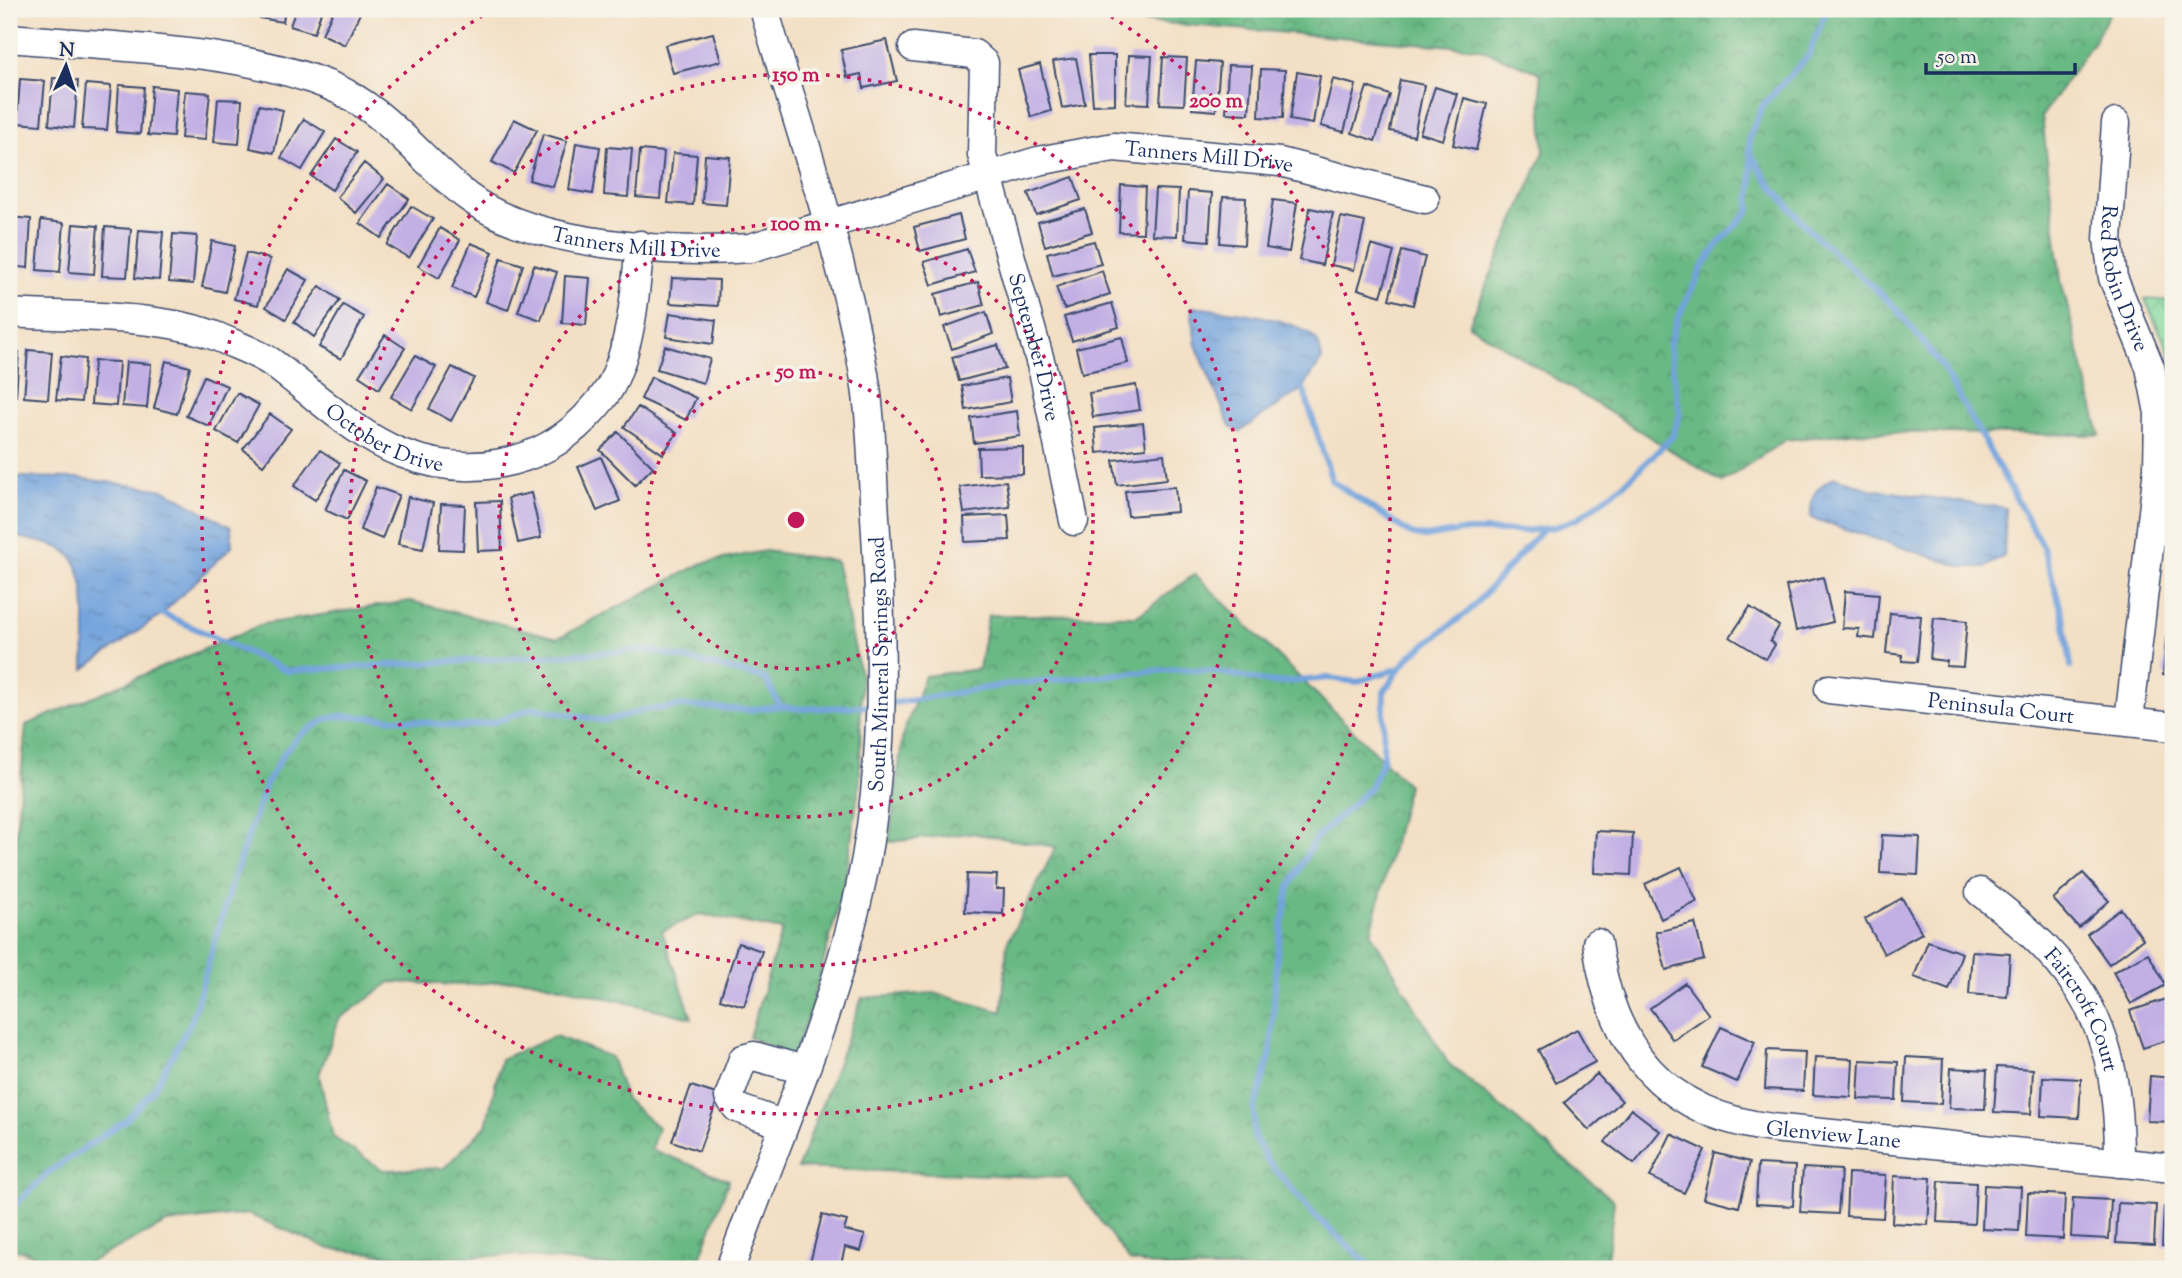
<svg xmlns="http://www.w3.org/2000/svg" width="2182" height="1278" font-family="'Sorts Mill Goudy',serif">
<defs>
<pattern id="forest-crowns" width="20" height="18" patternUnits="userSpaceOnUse" patternTransform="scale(1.75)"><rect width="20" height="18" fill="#69b984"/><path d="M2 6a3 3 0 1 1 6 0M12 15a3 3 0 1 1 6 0" fill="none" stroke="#56976f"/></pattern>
<pattern id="park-crowns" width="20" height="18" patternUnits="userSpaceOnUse" patternTransform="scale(1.75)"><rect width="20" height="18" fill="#82d99d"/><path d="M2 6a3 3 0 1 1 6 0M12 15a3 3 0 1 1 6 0" fill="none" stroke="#6ab083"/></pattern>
<pattern id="water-ripples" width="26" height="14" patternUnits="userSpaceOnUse" patternTransform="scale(1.75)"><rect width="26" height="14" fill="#72a3dd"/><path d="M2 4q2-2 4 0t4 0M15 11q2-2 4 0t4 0" fill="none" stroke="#5d85b6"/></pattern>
</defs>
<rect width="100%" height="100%" fill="#f7f3e8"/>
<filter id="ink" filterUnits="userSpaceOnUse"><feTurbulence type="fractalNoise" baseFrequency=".0143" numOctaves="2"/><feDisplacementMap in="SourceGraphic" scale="14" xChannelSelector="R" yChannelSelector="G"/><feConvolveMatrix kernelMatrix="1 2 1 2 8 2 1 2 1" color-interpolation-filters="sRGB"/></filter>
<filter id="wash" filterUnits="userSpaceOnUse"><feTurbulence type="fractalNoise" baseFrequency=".00686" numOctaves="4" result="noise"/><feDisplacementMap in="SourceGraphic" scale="28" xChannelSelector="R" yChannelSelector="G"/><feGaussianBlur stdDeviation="1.57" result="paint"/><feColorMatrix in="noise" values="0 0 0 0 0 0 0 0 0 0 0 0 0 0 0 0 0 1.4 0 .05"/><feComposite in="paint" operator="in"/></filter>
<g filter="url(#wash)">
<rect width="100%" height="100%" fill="#f3dfc4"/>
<path fill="url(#forest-crowns)" stroke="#427471" stroke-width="2" d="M1062,9H2112L2094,41L2042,116L2061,281L2100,435L1859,432L1785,440L1722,482L1469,325L1544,152L1540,73L1478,48L1063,15Z
M765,551L836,561L861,678L860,780L845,882L811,1008L793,1057L749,1037L782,930L700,914L662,931L692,1018L527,979L463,985L391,982L339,1019L319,1075L333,1137L383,1170L444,1168L486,1126L501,1059L555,1036L611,1057L626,1100L658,1127L651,1149L729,1180L697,1266L619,1267L513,1255L422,1258L330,1249L248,1214L167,1223L75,1269L9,1247V910L26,725L263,624L410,601L558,638L703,563Z
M1195,574L1408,785L1371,933L1448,1063L1614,1201L1606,1269H1177L1130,1261L1068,1178L798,1168L862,998L934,993L1002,1012L1007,943L1056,847L971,833L889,842L903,734L925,676L979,669L988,615L1137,616Z"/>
<path fill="url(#park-crowns)" stroke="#4e847e" stroke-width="2" d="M2145,299L2173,301V361Z"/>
<path fill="url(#water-ripples)" stroke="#46699e" stroke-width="2" d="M1191,307C1219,310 1303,316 1318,343C1320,347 1321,355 1322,359L1303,388L1239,432L1230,426L1196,345Z
M9,477L78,478L165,490L231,527L232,546L161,615L84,669C84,639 93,564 62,549C48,542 29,540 14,536L9,508Z
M1835,477L1870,489L2006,508L2004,556L1986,567H1963L1811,518C1810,496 1815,487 1835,477Z"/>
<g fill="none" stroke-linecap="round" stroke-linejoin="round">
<path stroke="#72a3dd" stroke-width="6" d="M1749,151L1768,181L1809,230L1894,306L1942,366L2043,547L2064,619L2071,666
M1303,388L1332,481L1411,534L1425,537L1460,531H1525L1555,527L1577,519L1624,484L1672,437L1680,414L1669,345L1678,318L1702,268L1720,242L1749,211L1752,180L1749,138L1763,105L1808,56L1827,9
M155,610L287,671L649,650L765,678L780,706
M887,704L1011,684L1177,669L1213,671L1274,683L1329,678L1356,682L1400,668
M9,1211L49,1172L126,1120L153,1090L191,1022L233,879L266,784L284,753L300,735L326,719L339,716L401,719L460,727L495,722L533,708L604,721L644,710L682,706L749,710L780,706L800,709L873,706
M1374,1269L1317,1218L1268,1161L1254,1137V1110L1271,1053L1277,953L1289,888L1315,839L1370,788L1383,759L1384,692L1400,668L1410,656L1469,611L1544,528"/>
</g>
<g id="blocks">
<path fill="#c2b0e5" d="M227,9H251V16L227,14Z
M260,9H285L283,22L259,18Z
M296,9H322L314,33L290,26Z
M334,9H362L345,45L322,34Z
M713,33L721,61L673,73L665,45Z
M887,40L897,81L864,88L861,74L847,77L841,50Z
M1089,55H1115V104L1093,105Z
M1129,55L1152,56L1149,104L1126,103Z
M1163,57L1187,58L1184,105L1160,104Z
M1076,58L1085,104L1062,108L1053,61Z
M1196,61L1220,63L1216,111L1192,109Z
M1040,64L1051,111L1031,117L1018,70Z
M1228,65L1252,66L1249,114L1226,113Z
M1261,69L1285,70L1283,118L1259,117Z
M1297,72L1320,76L1313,124L1290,120Z
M53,78L78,81L74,128L49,125Z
M20,79L45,81L41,125L17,123Z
M1333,79L1356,85L1344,132L1321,126Z
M1400,80L1424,85L1414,136L1390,131Z
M86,84L111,86L107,130L82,129Z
M119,85L144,87L140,134L116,132Z
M152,86L177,89L173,137L148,135Z
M1367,87L1390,95L1375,141L1352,133Z
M1435,87L1457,94L1443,140L1420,133Z
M185,91L210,93L205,140L181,138Z
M1464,98L1487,104L1476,150L1453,145Z
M218,99L242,100L239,144L214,142Z
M259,105L283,110L274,153L250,148Z
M304,119L325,132L302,170L281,158Z
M514,119L537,130L514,173L492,162Z
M543,134L567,141L553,187L529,180Z
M336,139L357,152L332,190L311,176Z
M576,143L600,147L593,194L569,190Z
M607,147L632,149L628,197L604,195Z
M640,150L664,152L660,199L636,197Z
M673,153L697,155L693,205L668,203Z
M705,155L730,157L726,205L702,203Z
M364,163L384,179L356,213L337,197Z
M1073,177L1081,200L1036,215L1028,193Z
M388,184L409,199L381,238L360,223Z
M1121,185L1145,187L1143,233L1119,232Z
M1155,189L1179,190L1177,236L1152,235Z
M1188,191L1212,193L1209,241L1185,239Z
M1223,197L1246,198L1244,245L1220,243Z
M1273,200L1297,203L1289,252L1266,248Z
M411,206L433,219L409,258L387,245Z
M1310,208L1333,213L1322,265L1299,260Z
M1085,209L1092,232L1045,246L1038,222Z
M959,215L965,239L920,251L914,227Z
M9,217L31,219L28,268L9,266Z
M1341,217L1365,222L1354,270L1331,265Z
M41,220L64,223L60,272L37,270Z
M73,224L98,226L94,274L69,272Z
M105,227L131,229L127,277L102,276Z
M440,228L460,240L439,278L418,266Z
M139,230L163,232L159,280L135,278Z
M173,234L197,236L193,284L169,282Z
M212,241L235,246L225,292L202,287Z
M1094,241L1101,264L1053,276L1047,253Z
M471,243L493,252L474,297L452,288Z
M1371,245L1394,252L1381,296L1358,289Z
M967,249L975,272L932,285L924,262Z
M1402,251L1425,257L1413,305L1389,299Z
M246,253L270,259L258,305L234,299Z
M501,258L523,265L508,310L486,302Z
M534,265L557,272L541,320L518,312Z
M288,269L308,280L286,319L266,307Z
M1102,271L1110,294L1064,309L1056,287Z
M565,276L590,278L586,325L562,323Z
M672,278L719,280L718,306L670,303Z
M978,282L984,305L941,317L935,294Z
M320,286L340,300L314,337L294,322Z
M1112,303L1119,327L1072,341L1064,317Z
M343,305L364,317L341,359L319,347Z
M986,312L993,334L952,349L944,327Z
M670,313L716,320L713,344L666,337Z
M385,335L405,348L379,389L359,376Z
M1122,337L1128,363L1082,373L1076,348Z
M998,345L1005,369L959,381L952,357Z
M665,346L710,359L703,383L657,369Z
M28,350L52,352L48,399L24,397Z
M9,351L19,352L16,396L9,395Z
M61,356L85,359L81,402L56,400Z
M415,356L436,367L412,409L391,397Z
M94,361L119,362L116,406L91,404Z
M166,361L190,367L177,414L154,408Z
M126,362L151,364L147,408L122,406Z
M452,367L474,378L451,421L429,409Z
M204,376L227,386L209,426L186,416Z
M651,377L696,398L686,420L641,399Z
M1007,378L1011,402L966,410L962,386Z
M1136,385L1140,410L1093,417L1089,393Z
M237,393L259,405L238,443L216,431Z
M638,407L677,433L663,454L624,427Z
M1017,411L1020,436L974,443L971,418Z
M270,414L291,429L263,465L243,449Z
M1143,423L1146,448L1097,453L1095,428Z
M618,432L653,467L635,485L600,450Z
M1023,447V474L979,475L978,448Z
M320,450L340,463L315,500L294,486Z
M1164,454L1167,479L1117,485L1113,460Z
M601,457L620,501L597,511L578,467Z
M344,470L366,481L347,520L325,510Z
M1006,481L1010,507L964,513L960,487Z
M376,487L399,495L382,539L360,530Z
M1175,487L1177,512L1128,516L1125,491Z
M531,493L541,538L518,543L508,498Z
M408,497L433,503L423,549L398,544Z
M500,501L502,550L478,551L476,502Z
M441,504L465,505L463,550L439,549Z
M1008,515L1010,540L965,542L964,517Z
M1823,577L1833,622L1796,631L1786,586Z
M1845,591L1879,594L1875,639L1858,637L1859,629L1842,628Z
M1750,607L1779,626L1770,641L1775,645L1766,659L1730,637Z
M1890,613L1921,616L1917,662L1902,661V655L1886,653Z
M1934,618L1967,621L1963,667L1946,666L1947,661L1930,659Z
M2166,638L2173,639V676L2163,675Z
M1596,831L1633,833L1631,875L1594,873Z
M1882,835L1920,837L1918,875L1880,873Z
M1681,867L1697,902L1661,919L1645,884Z
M2083,873L2109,901L2079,928L2053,899Z
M967,874L997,875L996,889H1004L1003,914L965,912Z
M1902,898L1922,933L1884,954L1865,919Z
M2121,909L2143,939L2109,964L2087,934Z
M1695,923L1704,960L1666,970L1656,932Z
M1928,941L1962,953L1949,990L1914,977Z
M738,943L762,951L744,1006L720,999Z
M1972,951L2010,954L2007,997L1969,994Z
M2148,953L2166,985L2131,1004L2113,972Z
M1685,983L1709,1015L1673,1040L1650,1008Z
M2173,997V1038L2143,1048L2130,1011Z
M1721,1027L1755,1042L1737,1082L1702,1067Z
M1577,1029L1595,1062L1556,1083L1538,1050Z
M1767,1050L1805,1052L1803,1091L1765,1089Z
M1815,1057L1853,1059L1851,1097L1813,1095Z
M1906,1057L1943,1059L1941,1104L1904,1102Z
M1860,1060L1898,1062L1896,1100L1858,1099Z
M1997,1067L2033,1069L2031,1114L1994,1112Z
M1951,1068L1987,1070L1985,1109L1949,1108Z
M1597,1074L1622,1101L1589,1130L1564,1103Z
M2150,1076L2173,1078V1122L2147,1121Z
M2043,1077L2081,1079L2079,1118L2041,1116Z
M691,1086L719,1095L699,1151L672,1141Z
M1631,1109L1660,1131L1634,1164L1605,1142Z
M1671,1134L1705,1150L1684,1193L1650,1177Z
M1715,1153L1750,1162L1739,1207L1704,1198Z
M1758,1164L1795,1166L1793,1206L1756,1204Z
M1803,1168L1841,1170L1838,1214L1800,1212Z
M1848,1173L1886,1175L1883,1218L1846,1216Z
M1894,1176L1931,1178L1928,1225L1892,1223Z
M1939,1181L1976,1183L1974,1224L1937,1222Z
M1984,1185L2021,1187L2019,1231L1982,1229Z
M2028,1193L2065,1195L2063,1239L2026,1237Z
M2073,1198L2111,1200L2109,1239L2071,1237Z
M2118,1203L2156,1205L2154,1245L2116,1243Z
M2164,1207H2173V1247L2162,1246Z
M822,1215L847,1221L844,1230L865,1235L861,1251L845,1247L840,1269L810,1263Z"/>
</g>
</g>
<g filter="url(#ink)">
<use href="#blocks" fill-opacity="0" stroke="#3b496d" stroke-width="2"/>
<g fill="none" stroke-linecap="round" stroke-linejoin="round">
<g stroke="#3b496d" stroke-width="31">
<g id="minor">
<path id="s1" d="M9,38C108,47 236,48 328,85C385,107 421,161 468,197C533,246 671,254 750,248L1038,161L1114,147L1280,162L1425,199"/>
<path id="s2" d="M913,47L974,54L984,63L982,155L1044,375L1074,521"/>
<path id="s3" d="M2116,123L2108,239L2113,278L2150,367L2159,413L2158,468L2129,721"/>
<path id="s4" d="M9,313C70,317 163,314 218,337C235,345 256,352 271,362C311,391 355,435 401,453C465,478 537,468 586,417C596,406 608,394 614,379C633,336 635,291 640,245"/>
<path id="s5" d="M1829,689L2173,727"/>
<path id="s6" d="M1980,892C2084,969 2120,1031 2119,1163"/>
<path id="s7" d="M1597,943C1611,1048 1663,1114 1772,1128L2173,1168"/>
<path d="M784,1125L737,1108L729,1097L743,1059L754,1056L804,1070"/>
<path id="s8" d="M730,1269C774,1145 830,1023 859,893C887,769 883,643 875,517C872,469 872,421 864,374C842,250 799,129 764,9"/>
</g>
</g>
<use href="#minor" stroke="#fff" stroke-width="28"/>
</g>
</g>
<g fill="none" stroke="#c2185b" stroke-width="3.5" stroke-dasharray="3.5 7">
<circle cx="796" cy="520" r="149"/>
<circle cx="796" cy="520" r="297"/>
<circle cx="796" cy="520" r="446"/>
<path d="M1102 11A594 594 0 1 1 490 11"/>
</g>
<g text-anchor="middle" stroke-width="7" stroke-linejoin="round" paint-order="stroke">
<g font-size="21" fill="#1b2f5e" stroke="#f7f3e8">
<text dy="7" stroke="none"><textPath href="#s1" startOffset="1269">Tanners Mill Drive</textPath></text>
<text dy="7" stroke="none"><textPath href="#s1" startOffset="681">Tanners Mill Drive</textPath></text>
<text dy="7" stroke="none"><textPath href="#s3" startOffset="158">Red Robin Drive</textPath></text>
<text dy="7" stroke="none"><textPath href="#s2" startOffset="366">September Drive</textPath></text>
<text dy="7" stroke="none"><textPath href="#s4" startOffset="408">October Drive</textPath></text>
<text dy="7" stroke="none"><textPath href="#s8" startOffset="628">South Mineral Springs Road</textPath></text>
<text dy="7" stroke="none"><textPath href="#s5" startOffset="173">Peninsula Court</textPath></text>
<text dy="7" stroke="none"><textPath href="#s6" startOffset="159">Faircroft Court</textPath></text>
<text dy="7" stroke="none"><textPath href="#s7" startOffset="340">Glenview Lane</textPath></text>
</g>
</g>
<circle cx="796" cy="520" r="10" fill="#c2185b" stroke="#f7f3e8" stroke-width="3.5"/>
<g font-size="21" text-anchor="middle" font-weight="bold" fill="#c2185b" stroke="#f7f3e8" stroke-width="7" stroke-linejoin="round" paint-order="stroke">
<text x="796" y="81">150 m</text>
<text x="1216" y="107">200 m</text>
<text x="796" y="230">100 m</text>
<text x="796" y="378">50 m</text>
</g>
<rect width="2182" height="1278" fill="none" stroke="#f7f3e8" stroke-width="35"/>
<g transform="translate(66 66) rotate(3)" stroke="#f7f3e8" stroke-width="5" paint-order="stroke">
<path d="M0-5L12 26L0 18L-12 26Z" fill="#1b2f5e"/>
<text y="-10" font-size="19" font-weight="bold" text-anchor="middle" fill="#1b2f5e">N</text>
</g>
<path d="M1926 63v10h149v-10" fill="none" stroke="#1b2f5e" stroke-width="3.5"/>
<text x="1937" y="63" font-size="21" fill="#1b2f5e" stroke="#f7f3e8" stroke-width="5" paint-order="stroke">50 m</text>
</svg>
